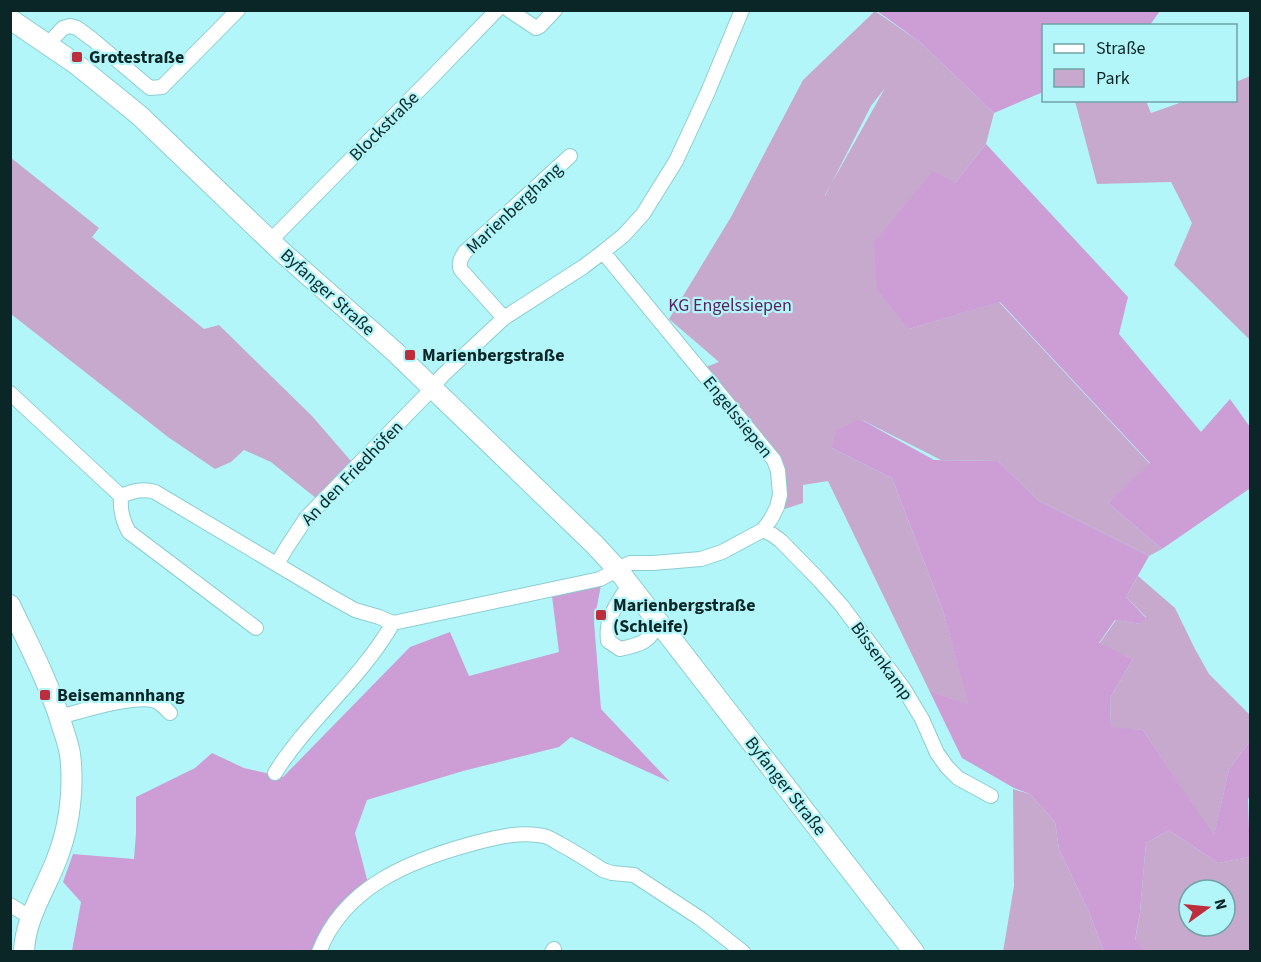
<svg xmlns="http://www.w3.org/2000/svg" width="1261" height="962" font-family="'Source Sans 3',sans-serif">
<rect width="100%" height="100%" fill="#b3f6fa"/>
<path fill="#c7a9cd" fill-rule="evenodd" d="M875,11L920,42L994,113L986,144L955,183L909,329L999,302L1150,464L1108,503L1162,549L1149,556L1039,501L998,461L941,460L860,419L832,448L892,478L943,611L970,706L929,690L828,481L803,485V503L785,509L781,500L774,456L703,368L719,362L669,319L731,217L803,80ZM885,88L825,195V196L871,106Z
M1250,76V340L1174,265L1192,223L1171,182L1097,184L1075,101H1146L1151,113L1185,101L1236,100V82Z
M10,157L99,228L92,237L204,329L219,325L312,416L351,461L317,499L271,462L244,450L231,462L215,469L168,437L11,314Z
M1138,576L1175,608L1195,649L1209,674L1250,715V741L1229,769L1214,836L1143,730L1111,728L1110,698L1133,659L1099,644L1116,620L1141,624L1146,617L1126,597Z
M1013,789L1030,794L1055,822L1059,849L1089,912L1104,951L1003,952L1014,886Z
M1169,830L1218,863L1250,857V951H1146L1135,941L1140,912L1146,843ZM1189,890H1225V926H1189Z"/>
<path fill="#cc9ed5" d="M877,11H1160L1150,25L1044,26L1043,92L994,113L920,42Z
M986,144L1128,297L1119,334L1201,432L1230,399L1250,427V466L1249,489L1162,549L1108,503L1150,463L1000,302L909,329L877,289L874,243L933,171L955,183Z
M860,419L934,460L998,461L1039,501L1149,556L1126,597L1146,618L1141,624L1115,620L1099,643L1133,659L1110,698L1111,727L1143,730L1214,835L1229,769L1250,741V794L1248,800L1250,857L1218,863L1169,830L1146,843L1140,912L1135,940L1146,951H1104L1089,912L1059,849L1055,822L1030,794L1014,788L962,758L929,690L969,705L943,611L892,478L832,448L836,431Z
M601,585L594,622L601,709L670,782L571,737L559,747L463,771L367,800L355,833L368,883L315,951H72L81,902L63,882L73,854L134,859L136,833V797L195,768L212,753L244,768L283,777L410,647L450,632L469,676L559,652L552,596Z"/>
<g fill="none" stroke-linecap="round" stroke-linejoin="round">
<g stroke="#8bcdd1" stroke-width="16">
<path id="street" d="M509,10L536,28L540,26L555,10
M48,44L63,28L70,26L77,28L92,39L150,88L162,87L238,10
M270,241L435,74L497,10
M504,318L461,270C458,263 461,258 465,252L570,156
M10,393L121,496C133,491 143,488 155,492L330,596L355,610L379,617L393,623L600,579L630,563H653L701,559L722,552L763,530L771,519L777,507L780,495L778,471L774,460L603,252
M121,496C120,510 122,520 129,532L256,628
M763,530L773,535L781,541L820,581L842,606L904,689L922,719L937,753L947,767L958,778L991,796
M277,564L287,547L307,517L425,396L443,375L504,318L583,267L603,252L624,235L643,214L676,161L707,94L742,10
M629,584C618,604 605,617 608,641L620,649C639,645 652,642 657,622
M59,717C82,711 135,694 156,701C161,703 166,709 170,713
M275,773C309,719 361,679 393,623
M10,905L30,917
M319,952C344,887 409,861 471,844C494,838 519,831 544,836C549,837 555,841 560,844C575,852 589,861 603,870L612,873L634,875L701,919L743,952
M552,952L554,949"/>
</g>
<g stroke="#8bcdd1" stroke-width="22">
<path id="secondary" d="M10,19L76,64L139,115L282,252L394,351L595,545L618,570L914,952
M10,605C28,643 47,679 60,719C63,730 68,742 70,754C74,786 70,823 59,853C48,886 25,916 24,952"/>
</g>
<use href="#street" stroke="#fff" stroke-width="14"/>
<use href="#secondary" stroke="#fff" stroke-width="20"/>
</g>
<g fill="#bd2d3b" stroke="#b3f6fa" stroke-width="2">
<rect x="71" y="51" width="12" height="12" rx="3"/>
<rect x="404" y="349" width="12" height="12" rx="3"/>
<rect x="595" y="609" width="12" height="12" rx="3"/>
<rect x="39" y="689" width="12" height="12" rx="3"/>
</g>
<g text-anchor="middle" stroke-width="4.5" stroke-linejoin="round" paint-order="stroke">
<g font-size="18" font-weight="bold" fill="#0a2627" stroke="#b3f6fa" text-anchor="start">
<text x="89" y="63">Grotestraße</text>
<text x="422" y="361">Marienbergstraße</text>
<text x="613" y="611">Marienbergstraße<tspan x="613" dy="21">(Schleife)</tspan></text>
<text x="57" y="701">Beisemannhang</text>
</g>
<g font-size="18" fill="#0a2627" stroke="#b3f6fa">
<text transform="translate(384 126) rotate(-45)" y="6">Blockstraße</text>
<text transform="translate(514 208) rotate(-43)" y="6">Marienberghang</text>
<text transform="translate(328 292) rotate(42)" y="6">Byfanger Straße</text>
<text transform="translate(738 417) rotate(51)" y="6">Engelssiepen</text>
<text transform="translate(352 473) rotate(-46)" y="6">An den Friedhöfen</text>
<text transform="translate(882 661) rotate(54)" y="6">Bissenkamp</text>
<text transform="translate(786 786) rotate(52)" y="6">Byfanger Straße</text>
</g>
<g font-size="18" fill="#5a2264" stroke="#b3f6fa">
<text x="730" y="311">KG Engelssiepen</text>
</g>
</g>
<rect width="1261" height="962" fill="none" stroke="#0a2627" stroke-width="24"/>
<rect x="1042" y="24" width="195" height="78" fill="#b3f6fa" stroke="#6fa3a6" stroke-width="1.5"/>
<rect x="1054" y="44" width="30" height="9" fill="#ffffff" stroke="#6fa3a6" stroke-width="1.5"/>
<text x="1096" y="54" font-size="18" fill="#0a2627">Straße</text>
<rect x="1054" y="69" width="30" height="18" fill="#c7a9cd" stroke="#6fa3a6" stroke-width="1.5"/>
<text x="1096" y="84" font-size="18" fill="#0a2627">Park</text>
<g transform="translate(1207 908) rotate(75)"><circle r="28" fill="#b3f6fa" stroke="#6fa3a6" stroke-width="1.5"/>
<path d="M0-4.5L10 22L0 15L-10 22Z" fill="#bd2d3b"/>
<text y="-9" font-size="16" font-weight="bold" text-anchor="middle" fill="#0a2627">N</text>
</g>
</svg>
